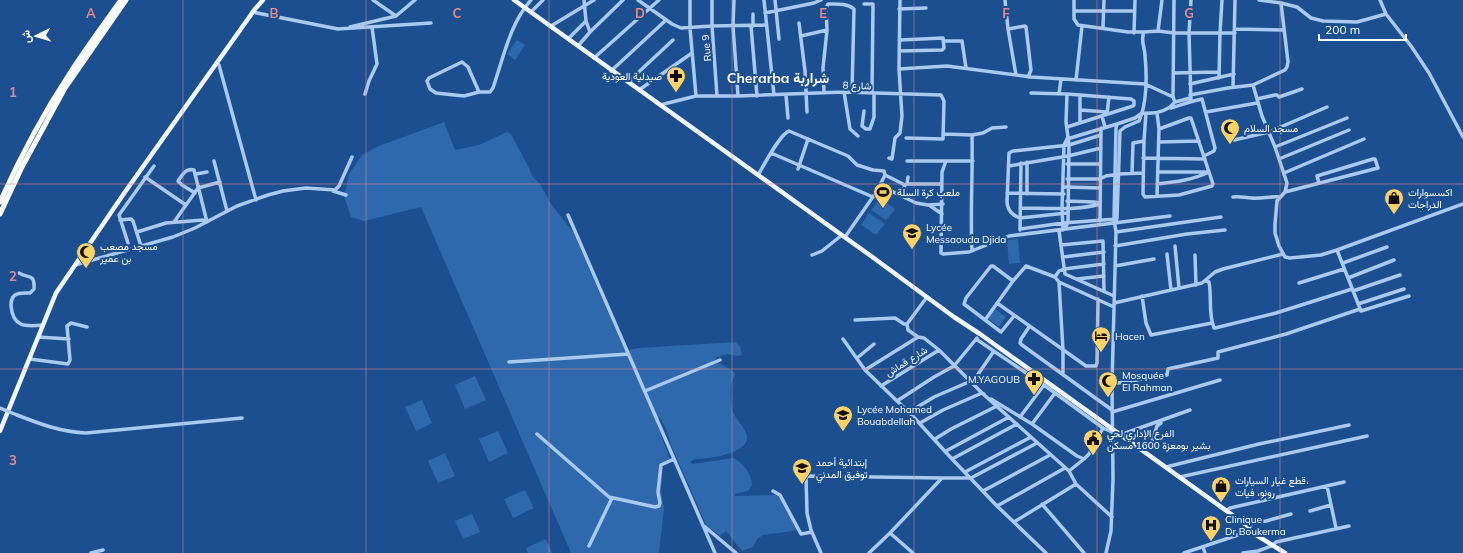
<svg xmlns="http://www.w3.org/2000/svg" width="1463" height="553" font-family="Mulish,Vazirmatn,sans-serif">
<rect width="100%" height="100%" fill="#1b4f8f"/>
<path fill="#2e69ad" d="M517,40L525,45L515,60L507,54Z
M444,122L455,150L479,145L507,132L511,134L529,168L532,176L540,184L551,204L573,232L625,351L638,348L736,342L740,347L742,355L738,356L727,354L717,357L714,361L715,364L720,363L735,373C735,377 732,380 731,384C730,391 731,402 732,409C734,418 746,428 747,436C750,454 707,459 695,459L690,462L692,464L734,458C743,463 752,474 752,485L748,491L734,494L735,496L775,495L782,496L800,530L763,535L757,539L753,547L742,551L726,531L720,536L706,525L671,445L667,431L660,417L656,422L671,462L663,465L661,491L664,508L659,553H571L421,207L364,221L351,217L344,196L349,174L362,155L379,146Z
M880,198L895,209L886,220L871,210Z
M869,213L885,224L876,235L861,225Z
M1018,239L1020,263L1009,264L1007,240Z
M994,308L1006,317L999,327L987,318Z
M475,376L486,400L465,409L455,385Z
M422,400L432,423L416,431L405,407Z
M498,431L508,453L489,462L479,439Z
M445,453L455,476L438,483L428,461Z
M525,490L534,508L513,518L504,499Z
M472,514L480,532L463,539L455,521Z
M546,539L552,553H528L526,548Z"/>
<g fill="none" stroke-linecap="round" stroke-linejoin="round">
<path stroke="#a9c9ee" stroke-width="3.5" d="M373,0L396,16
M638,0L672,24L681,28L712,26L766,25
M690,0V28L696,96
M712,0V26L717,96
M734,0L733,26L738,96
M764,0L774,95
M775,0L779,39
M1005,0L1008,29L1016,75
M1074,0V19L1078,25L1128,32H1144
M1380,0L1386,14L1411,46L1429,73L1463,137
M1281,3L1297,7L1311,18L1323,21L1357,22L1386,14
M864,4H873L872,93
M899,9L926,8
M1074,11H1135
M252,12L338,29L431,23
M531,12L543,0
M765,13L814,3L821,0
M753,14V26
M799,23L805,71L807,112
M551,26L594,0
M751,26L757,96
M350,27L396,16L415,0
M1103,28L1104,0
M1008,29L1025,26L1026,27L1031,70L1028,77
M1235,29L1284,30
M1158,31L1174,33H1235
M590,32L623,0
M1134,33L1135,0
M801,36L827,30
M568,39L586,21
M944,41H962L966,68
M578,46L590,32L586,21L584,0
M899,51L942,50L944,48L943,38L900,40
M594,58L659,0
M216,63L219,65L256,200
M899,69L947,66L1031,77L1145,84L1173,97L1175,102L1183,100L1190,98
M611,71L666,20
M1174,73L1218,72
M1219,78L1220,33L1222,0
M1076,80L1082,26
M628,82L673,40
M1190,84L1234,74
M1253,85L1262,116L1275,147L1287,183L1285,192L1277,201L1275,224V233L1279,246L1285,257L1290,258L1321,255L1337,250L1463,204
M1233,87L1235,0
M639,90L692,53
M479,92L468,67L462,62L429,78L427,81L430,89L436,93L464,96L479,92H490L493,88C503,59 510,23 531,0
M844,92L850,129L858,136
M824,93L823,68L827,30L826,8L828,4C837,4 847,3 854,9L852,92
M1031,93L1067,94L1131,99L1134,101V105L1133,106L1067,127
M365,94L369,81L377,64L372,27
M1059,94L1061,79
M786,95L788,118
M1190,95L1228,88L1253,85L1285,70L1287,67L1288,62L1281,3L1259,0
M1173,97L1174,0
M1257,99L1275,95H1277L1279,97L1302,89
M1191,101L1189,33L1191,0
M660,105L696,96H738L844,92L941,95L944,101L943,139L906,138
M1171,108C1181,105 1191,101 1202,99L1215,148L1214,151L1204,156
M1080,110L1107,112
M864,111L862,126L866,129H870L874,117V94
M1206,112L1257,103
M1146,113L1144,141L1143,194L1145,197L1179,195L1212,186L1213,184L1191,118H1189L1159,129
M1107,114L1109,97
M1102,116L1105,127
M1080,123V95
M944,134L972,135L983,133L992,128L1006,127
M1234,140L1269,132L1327,107
M1159,142L1199,141
M1275,147L1347,118
M771,153L873,197
M889,158L892,159L895,138L900,133L902,116L899,69L900,0
M1143,158L1205,159
M1279,159L1349,130
M214,161L227,211
M907,161H973
M946,161L942,172L941,253L943,254L969,252L1009,236L1170,216
M1027,162V194
M1067,164H1100
M1009,166L1068,156L1101,148
M798,169L808,139
M1158,172H1207
M1132,173L1133,143L1144,141
M1284,173L1364,139
M196,174L207,172
M758,175C764,165 780,134 789,131L848,156L857,165L873,170L884,171L885,175L877,191L845,237
M885,175L905,185
M145,177L186,205
M1067,179H1100L1106,176L1119,174L1143,173
M907,184L908,177
M1157,184C1175,182 1193,180 1209,172
M881,186L916,203L928,205L943,204
M1065,187L1100,188
M333,191L346,195
M1285,192L1378,168L1375,159H1373L1317,176L1319,183
M1007,193L1064,194
M901,196L905,185L907,184H942
M1157,196L1159,129L1157,113
M1233,197C1240,196 1245,198 1252,198C1261,199 1271,196 1280,197
M1067,201L1094,202L1100,203
M929,205L942,214
M1020,208C1045,208 1077,211 1100,204
M1067,213L1020,218C1012,215 1008,211 1007,202L1009,153L1013,151L1069,145L1101,135
M568,215L715,553
M120,220L131,219L133,221L141,246
M1100,221L1101,128
M174,222L198,188L220,182
M1115,223L1117,218L1120,131L1125,127L1139,121C1147,104 1147,75 1145,56C1145,47 1140,40 1144,32L1158,31L1162,0
M1020,229L1063,223L1116,219
M1064,229L1068,223L1069,145L1066,122L1067,94
M1020,230L1021,163
M1063,230L1062,208L1064,145L1067,139L1117,124
M1059,231L1065,274L1114,296
M137,232L166,223L203,220L207,222L194,170C186,168 183,174 178,181L182,185L195,193
M1116,232L1221,217
M128,243L119,215L154,166
M1061,245L1103,241L1104,291
M1115,246L1187,234L1225,230
M1175,246L1179,288
M1337,250L1361,311L1409,296
M972,251C970,212 973,174 972,135
M1167,254L1171,290
M812,255L822,251L842,235
M1195,255L1196,285
M1063,257L1104,252
M1343,263L1387,247
M75,265L173,237L195,228L237,206L268,195L283,191L306,188L335,190L339,186L352,157
M1115,266L1154,259
M19,273C29,279 35,273 34,289L30,293C26,293 19,292 15,295C11,298 11,302 11,306C13,327 25,327 43,325
M1055,277L1059,271L1064,269L1104,264
M1348,278L1394,260
M1077,279L1104,276
M1013,281L993,266H991L966,298L964,304L1001,332L1014,316
M1206,281L1209,282C1212,298 1208,313 1214,328H1215L1276,313L1352,289
M1059,282L1063,350V373
M1299,283L1344,269
M1353,291L1400,275
M1142,296L1146,323L1151,335L1212,323
M997,303L1086,366H1096L1097,363L1098,299
M1114,303L1202,283L1215,272L1223,269L1283,254
M1358,304L1404,289
M855,320L895,318L904,324H907L927,297
M985,320L1013,281L1026,266L1055,277L1059,282L1114,307
M907,324L908,330L918,337L924,338L939,350L982,393L1069,471L1076,484L1112,517
M1029,327L1021,339L1020,343L1022,345L1112,410
M38,337L69,339
M843,339L865,370L897,401L909,412L952,459L997,506L1046,553
M976,339L1044,385L1103,428L1112,432
M857,358L874,344
M30,359L68,364L70,360L67,326L71,323L87,327
M509,362L628,354
M865,370L918,337
M972,383L994,351
M1112,384L1167,375L1168,369L1218,358V352L1286,334L1360,309
M881,386L939,350
M645,391L720,360
M991,399L1032,424L1077,456L1084,459L1089,454L1103,428
M897,401L934,377L954,366L977,338
M909,412L934,397L971,381
M1112,412L1220,380
M17,415C40,424 61,432 86,433L242,418
M1020,417L1044,385
M920,423L943,410L982,393L984,394
M1032,424L1055,393
M537,434L609,497L655,507L659,506L660,503L658,492L661,465L674,459
M1120,435L1190,410
M935,439L951,429L997,406
M1152,441L1157,426L1161,423
M946,451L1009,417
M952,459L1017,424
M1166,467L1259,444L1349,425
M1069,471L1084,459
M965,472L1031,437
M1180,477L1367,436
M1327,486L1336,528
M773,491L780,495L801,534L812,532
M983,491L1050,455
M1042,504L1084,553
M997,506L1065,468
M1226,511L1230,508L1344,482
M1310,511L1331,505
M1014,522L1076,484
M704,526L736,553
M1249,527L1252,523L1266,521L1291,514
M890,533L913,553
M1273,545L1276,542L1349,526
M589,546L612,498
M1203,547L1205,553
M91,553L103,550
M821,553L811,530L807,513L806,476L942,478
M869,553L890,533L942,478H971L1037,443
M1106,553L1111,531L1113,479L1112,384L1116,232L1114,219L1116,128L1117,124L1135,118L1142,113C1155,114 1167,112 1175,102
M1184,553L1250,531
M1243,553L1258,551L1274,545"/>
<path stroke="#f0f6ff" stroke-width="4.5" d="M514,0L871,256L954,317L980,334L1249,527L1250,531L1285,553
M0,431L56,293L125,192L255,9L263,0"/>
<path stroke="#fff" stroke-width="5" d="M0,202C20,157 43,114 70,73C86,48 104,24 121,0
M0,214L22,167L65,88L126,0"/>
<path stroke="#a9c9ee" stroke-width="3.5" d="M0,408L17,415"/>
</g>
<path fill="none" stroke="#e88989" stroke-width="1" stroke-opacity="0.55" d="M183,0V553M366,0V553M549,0V553M732,0V553M914,0V553M1097,0V553M1280,0V553M0,184H1463M0,369H1463"/>
<defs>
<g id="pharmacy-pin" transform="scale(1)"><path d="M0 17L-7.5 6A9.5 9.5 0 1 1 7.5 6Z" fill="#ffd166" stroke="#1b4f8f"/><path d="M-2-6h4v4h4v4h-4v4h-4v-4h-4v-4h4Z" fill="#111"/></g>
<g id="mosque-pin" transform="scale(1)"><path d="M0 17L-7.5 6A9.5 9.5 0 1 1 7.5 6Z" fill="#ffd166" stroke="#1b4f8f"/><path d="M3.5-4.9A6 6 0 1 0 3.5 4.9A5 5 0 1 1 3.5-4.9Z" fill="#111"/></g>
<g id="stadium-pin" transform="scale(1)"><path d="M0 17L-7.5 6A9.5 9.5 0 1 1 7.5 6Z" fill="#ffd166" stroke="#1b4f8f"/><path d="M0-5a6.5 5 0 1 0 0 10a6.5 5 0 1 0 0-10ZM-3.5-1.8h7v3.6h-7Z" fill="#111"/></g>
<g id="shop-pin" transform="scale(1)"><path d="M0 17L-7.5 6A9.5 9.5 0 1 1 7.5 6Z" fill="#ffd166" stroke="#1b4f8f"/><path d="M-5-2.5h2.3a2.7 3.5 0 0 1 5.4 0H5L5.5 6h-11ZM-1.5-2.5h3a1.5 2.3 0 0 0-3 0Z" fill="#111"/></g>
<g id="school-pin" transform="scale(1)"><path d="M0 17L-7.5 6A9.5 9.5 0 1 1 7.5 6Z" fill="#ffd166" stroke="#1b4f8f"/><path d="M0-5L7-2L0 1L-7-2ZM-4 1L0 2.5L4 1V4Q0 6-4 4Z" fill="#111"/></g>
<g id="hotel-pin" transform="scale(1)"><path d="M0 17L-7.5 6A9.5 9.5 0 1 1 7.5 6Z" fill="#ffd166" stroke="#1b4f8f"/><path d="M-6-4.5h1.5V1H6V5H4.5V3h-9V5H-6ZM-4 0a1.8 1.8 0 1 1 3.6 0ZM.5 0V-2.5h3Q6-2.5 6 0Z" fill="#111"/></g>
<g id="civic-pin" transform="scale(1)"><path d="M0 17L-7.5 6A9.5 9.5 0 1 1 7.5 6Z" fill="#ffd166" stroke="#1b4f8f"/><path d="M-.6-6.5H3V-4.5H.6V-3L4-1V1h2V6H-6V1h2V-1L-.6-3ZM-1.2 2.5V6h2.4V2.5Z" fill="#111"/></g>
<g id="hospital-pin" transform="scale(1)"><path d="M0 17L-7.5 6A9.5 9.5 0 1 1 7.5 6Z" fill="#ffd166" stroke="#1b4f8f"/><path d="M-5-5h3v3.5h4V-5h3V5h-3V1.5h-4V5h-3Z" fill="#111"/></g>
</defs>
<g fill-rule="evenodd">
<use href="#pharmacy-pin" x="676" y="76"/>
<use href="#mosque-pin" x="1230" y="128"/>
<use href="#stadium-pin" x="883" y="192"/>
<use href="#shop-pin" x="1394" y="198"/>
<use href="#school-pin" x="912" y="233"/>
<use href="#mosque-pin" x="86" y="252"/>
<use href="#hotel-pin" x="1101" y="336"/>
<use href="#pharmacy-pin" x="1034" y="379"/>
<use href="#mosque-pin" x="1108" y="381"/>
<use href="#school-pin" x="843" y="415"/>
<use href="#civic-pin" x="1093" y="439"/>
<use href="#school-pin" x="802" y="468"/>
<use href="#shop-pin" x="1221" y="486"/>
<use href="#hospital-pin" x="1211" y="525"/>
</g>
<g text-anchor="middle" stroke-width="4" stroke-linejoin="round" paint-order="stroke">
<g font-size="10" fill="#fff" stroke="#1b4f8f">
<text transform="translate(706 48) rotate(-95)" y="4">Rue 9</text>
<text transform="translate(857 85) rotate(2)" y="4">شارع 8</text>
<text transform="translate(906 361) rotate(-32)" y="4">شارع قماش</text>
</g>
<g font-size="10" fill="#fff" stroke="#1b4f8f" text-anchor="start">
<text x="662" y="80" text-anchor="end">صيدلية العودية</text>
<text x="1244" y="132">مسجد السلام</text>
<text x="897" y="196">ملعب كرة السلة</text>
<text x="1408" y="196">اكسسوارات<tspan x="1408" dy="12">الدراجات</tspan></text>
<text x="926" y="231">Lycée<tspan x="926" dy="12">Messaouda Djida</tspan></text>
<text x="100" y="250">مسجد مصعب<tspan x="100" dy="12">بن عمير</tspan></text>
<text x="1115" y="340">Hacen</text>
<text x="1122" y="379">Mosquée<tspan x="1122" dy="12">El Rahman</tspan></text>
<text x="1020" y="383" text-anchor="end">M.YAGOUB</text>
<text x="857" y="413">Lycée Mohamed<tspan x="857" dy="12">Bouabdellah</tspan></text>
<text x="1107" y="437">الفرع الإداري لحي<tspan x="1107" dy="12">بشير بومعزة 1600 مسكن</tspan></text>
<text x="816" y="466">إبتدائية أحمد<tspan x="816" dy="12">توفيق المدني</tspan></text>
<text x="1235" y="484">قطع غيار السيارات،<tspan x="1235" dy="12">رونو، فيات</tspan></text>
<text x="1225" y="523">Clinique<tspan x="1225" dy="12">Dr Boukerma</tspan></text>
</g>
<g font-size="14" font-weight="bold" fill="#fff" stroke="#1b4f8f">
<text x="778" y="83">Cherarba شراربة</text>
</g>
</g>
<g font-size="13" text-anchor="middle" font-weight="bold" fill="#e88989" stroke="#1b4f8f" stroke-width="4" stroke-linejoin="round" paint-order="stroke">
<text x="91" y="18">A</text>
<text x="274" y="18">B</text>
<text x="457" y="18">C</text>
<text x="640" y="18">D</text>
<text x="823" y="18">E</text>
<text x="1006" y="18">F</text>
<text x="1189" y="18">G</text>
<text x="13" y="97">1</text>
<text x="13" y="281">2</text>
<text x="13" y="465">3</text>
</g>
<g transform="translate(36 36) rotate(265)" stroke="#1b4f8f" stroke-width="3" paint-order="stroke">
<path d="M0-3L7 15L0 10L-7 15Z" fill="#ffffff"/>
<text y="-6" font-size="11" font-weight="bold" text-anchor="middle" fill="#ffffff">ش</text>
</g>
<path d="M1319 34v6h87v-6" fill="none" stroke="#ffffff" stroke-width="2"/>
<text x="1325" y="34" font-size="12" fill="#ffffff" stroke="#1b4f8f" stroke-width="3" paint-order="stroke">200 m</text>
</svg>
